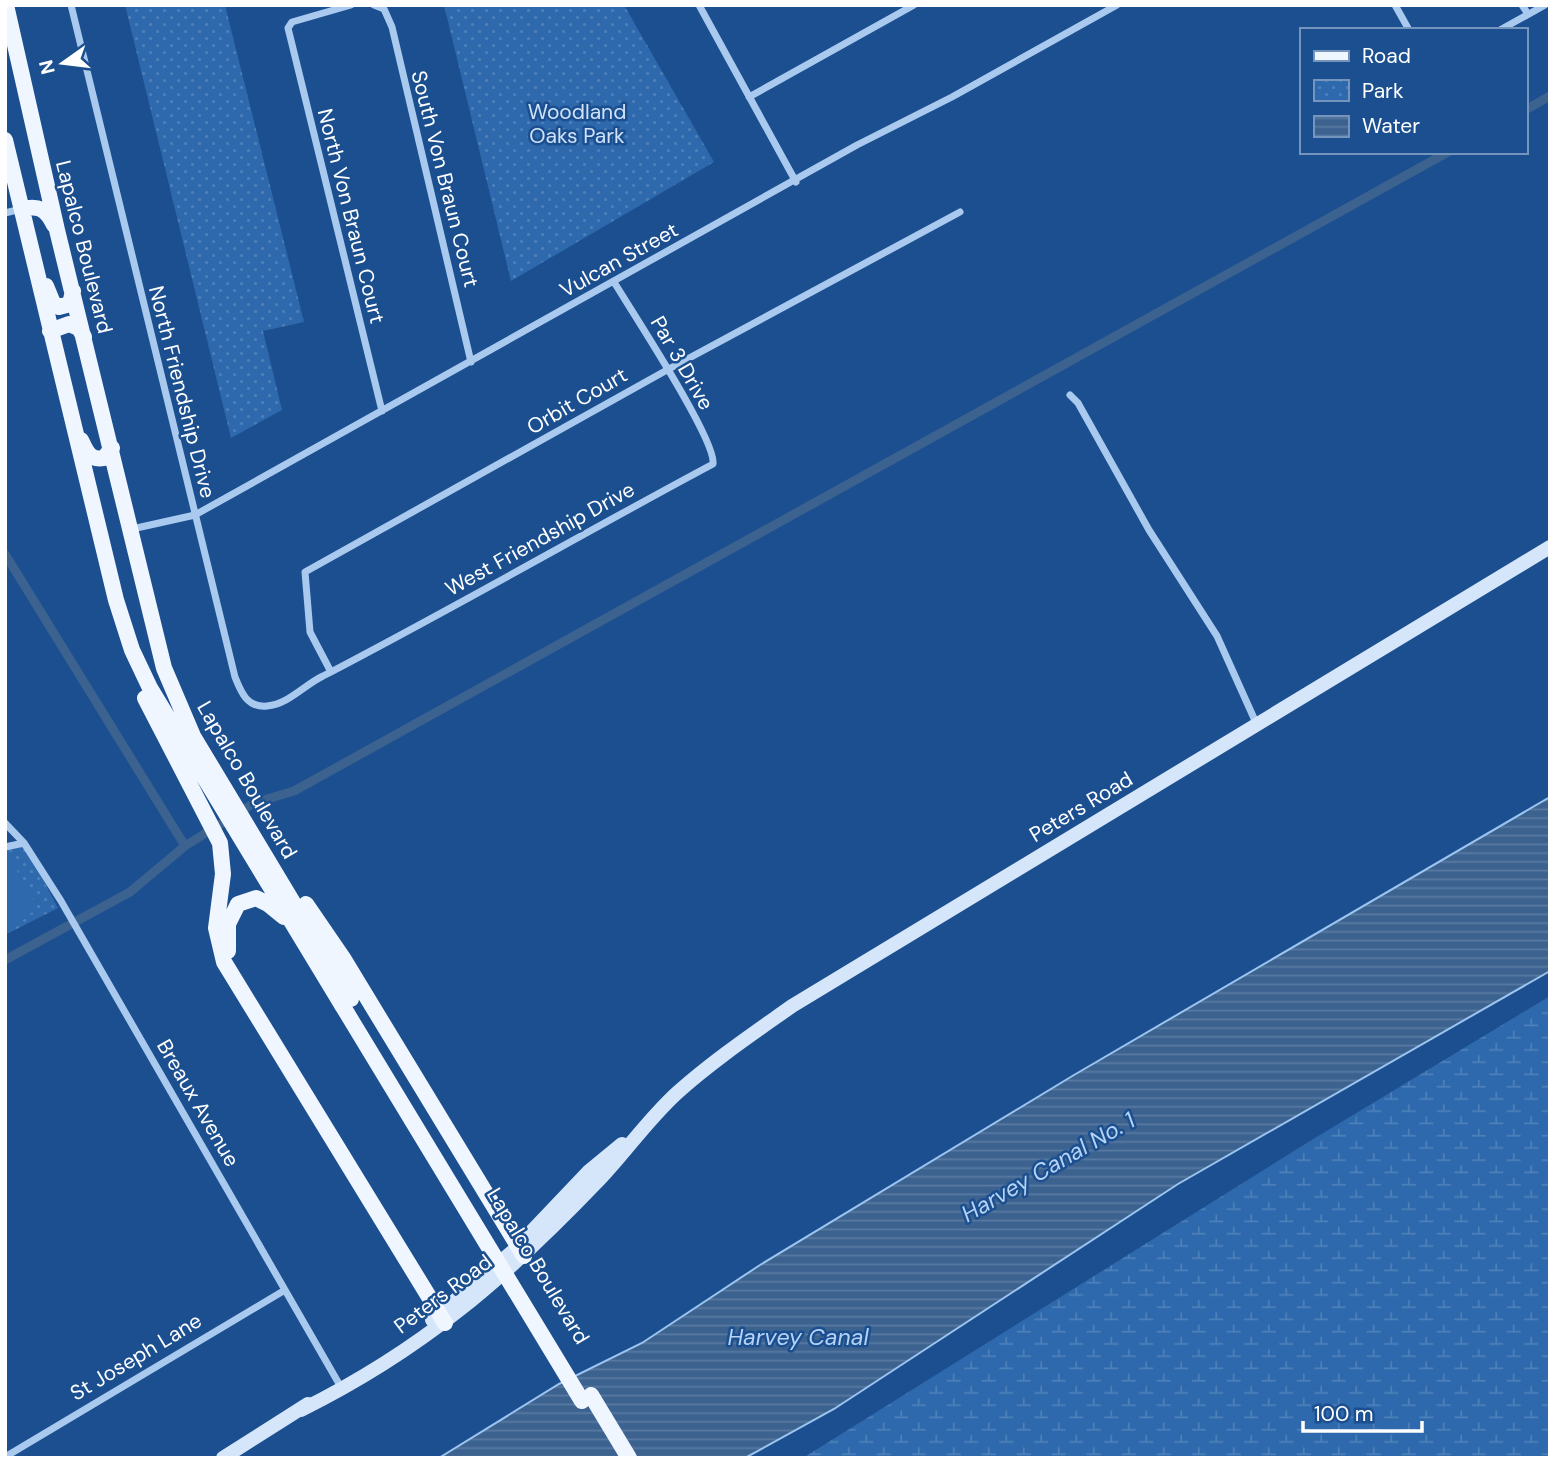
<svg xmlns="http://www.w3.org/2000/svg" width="1555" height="1463" font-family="'DM Sans',sans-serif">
<defs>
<pattern id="wetland-marsh" width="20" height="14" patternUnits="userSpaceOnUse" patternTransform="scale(1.75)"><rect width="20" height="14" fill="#2e69ad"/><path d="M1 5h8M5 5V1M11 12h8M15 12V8" fill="none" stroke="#4d80b9"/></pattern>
<pattern id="park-dots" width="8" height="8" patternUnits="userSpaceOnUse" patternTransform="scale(1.75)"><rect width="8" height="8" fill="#2e69ad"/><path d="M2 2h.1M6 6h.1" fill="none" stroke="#4d80b9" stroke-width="1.8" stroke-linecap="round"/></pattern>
<pattern id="water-rules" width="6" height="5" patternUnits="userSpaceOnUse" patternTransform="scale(1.75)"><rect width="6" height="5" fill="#3c6290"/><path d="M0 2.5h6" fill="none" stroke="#597aa1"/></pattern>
</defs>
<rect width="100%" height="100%" fill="#1b4f8f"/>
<path fill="url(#wetland-marsh)" d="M1550,996V1458H803L1310,1141Z"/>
<path fill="url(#park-dots)" d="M125,5H225L304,322L263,331L282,410L231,438Z
M444,5H624L714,162L511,281Z
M24,843L58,908L5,935V847Z"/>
<path fill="#2e69ad" d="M9,856L35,904L33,912L5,928V857Z"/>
<path fill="url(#water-rules)" stroke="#9cc4f0" stroke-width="2" d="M1550,797V971L1178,1184L834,1409L745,1458H439L559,1384L642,1343L760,1265L1074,1075Z"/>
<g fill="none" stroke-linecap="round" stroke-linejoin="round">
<path stroke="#3c6290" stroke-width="9" d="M1525,110L1550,96
M5,554L185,846
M5,960L130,892L185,846L254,803L294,791L1448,152"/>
<path stroke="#a9c9ee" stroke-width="7" d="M71,5L235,677C241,692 247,708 267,706C289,704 304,685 323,676C454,608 582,534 713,464C717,441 631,310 614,282
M351,5L292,22L288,28L382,411
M374,5L384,9L392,27L471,362
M699,5L796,182
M1395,5L1409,30
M1522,5L1528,14
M1500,30L1545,5
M749,97L914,5
M5,213L21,209
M1070,395L1078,403L1149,530L1217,636L1257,725
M132,529L195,515L857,145L952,97L1117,5
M331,672L310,632L305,572L667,370L960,212
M5,823L24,843L61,901L338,1382
M5,847L24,843
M5,1457L285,1290"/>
<path stroke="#d6e6fa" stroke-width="14" d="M432,1320L513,1251L588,1172L622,1144
M301,1410C422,1350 504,1279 597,1182C625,1153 648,1119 678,1092C714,1060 754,1033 792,1006L1550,547
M223,1458L308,1404"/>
<path stroke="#f0f6ff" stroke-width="16" d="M6,5L57,230L164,668L193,736L351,999
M5,140L116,600L132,650L150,688L342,1005
M22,209C39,205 46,209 54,225
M46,286L53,303L59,307L70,304L73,291
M50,331L69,324L79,328L84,337
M81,440C86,451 90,461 104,458L112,448
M145,698L220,843L223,874L216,928L224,962L445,1323
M306,904L343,958L524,1256
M228,951V924L238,904L256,898L268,904L284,917
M591,1395L629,1458"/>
<path stroke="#f0f6ff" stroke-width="16" d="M342,1005L582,1401"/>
</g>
<g text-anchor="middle" stroke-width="5" stroke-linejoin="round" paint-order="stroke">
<g font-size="21" fill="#cfe3fa" stroke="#1b4f8f">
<text x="577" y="119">Woodland<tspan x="577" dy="24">Oaks Park</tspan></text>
</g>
<g font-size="21" fill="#fff" stroke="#1b4f8f">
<text transform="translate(445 179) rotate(76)" y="7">South Von Braun Court</text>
<text transform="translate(351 216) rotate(76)" y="7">North Von Braun Court</text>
<text transform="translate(84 247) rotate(76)" y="7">Lapalco Boulevard</text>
<text transform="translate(619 260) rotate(-29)" y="7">Vulcan Street</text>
<text transform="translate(682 363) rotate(60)" y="7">Par 3 Drive</text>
<text transform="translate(182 392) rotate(76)" y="7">North Friendship Drive</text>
<text transform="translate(577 401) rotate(-30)" y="7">Orbit Court</text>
<text transform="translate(540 539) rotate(-29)" y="7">West Friendship Drive</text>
<text transform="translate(247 780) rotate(60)" y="7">Lapalco Boulevard</text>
<text transform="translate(1081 807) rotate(-31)" y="7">Peters Road</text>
<text transform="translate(198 1103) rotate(60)" y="7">Breaux Avenue</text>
<text transform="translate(538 1266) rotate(59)" y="7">Lapalco Boulevard</text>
<text transform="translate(443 1294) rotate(-37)" y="7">Peters Road</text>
<text transform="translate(136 1357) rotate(-31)" y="7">St Joseph Lane</text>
</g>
<g font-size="23" font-style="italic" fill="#b5d3f5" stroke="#1b4f8f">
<text transform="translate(1048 1167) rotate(-30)" y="8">Harvey Canal No. 1</text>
<text x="798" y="1345">Harvey Canal</text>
</g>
</g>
<rect width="1555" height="1463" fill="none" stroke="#ffffff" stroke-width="14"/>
<rect x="1300" y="28" width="228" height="126" fill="#1b4f8f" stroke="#7695bc" stroke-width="2"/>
<rect x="1314" y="51" width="35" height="10" fill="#f0f6ff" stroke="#7695bc" stroke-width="2"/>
<text x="1362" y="63" font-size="21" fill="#ffffff">Road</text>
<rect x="1314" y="80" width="35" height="21" fill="url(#park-dots)" stroke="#7695bc" stroke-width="2"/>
<text x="1362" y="98" font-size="21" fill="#ffffff">Park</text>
<rect x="1314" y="116" width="35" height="21" fill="url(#water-rules)" stroke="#7695bc" stroke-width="2"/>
<text x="1362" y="133" font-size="21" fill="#ffffff">Water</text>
<g transform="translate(63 63) rotate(256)" stroke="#1b4f8f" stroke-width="5" paint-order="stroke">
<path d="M0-5L12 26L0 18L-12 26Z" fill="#ffffff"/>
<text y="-10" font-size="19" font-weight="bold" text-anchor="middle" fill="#ffffff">N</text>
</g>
<path d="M1303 1421v10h119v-10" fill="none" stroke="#ffffff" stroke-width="3.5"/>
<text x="1314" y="1421" font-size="21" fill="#ffffff" stroke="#1b4f8f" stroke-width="5" paint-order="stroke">100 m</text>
</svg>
